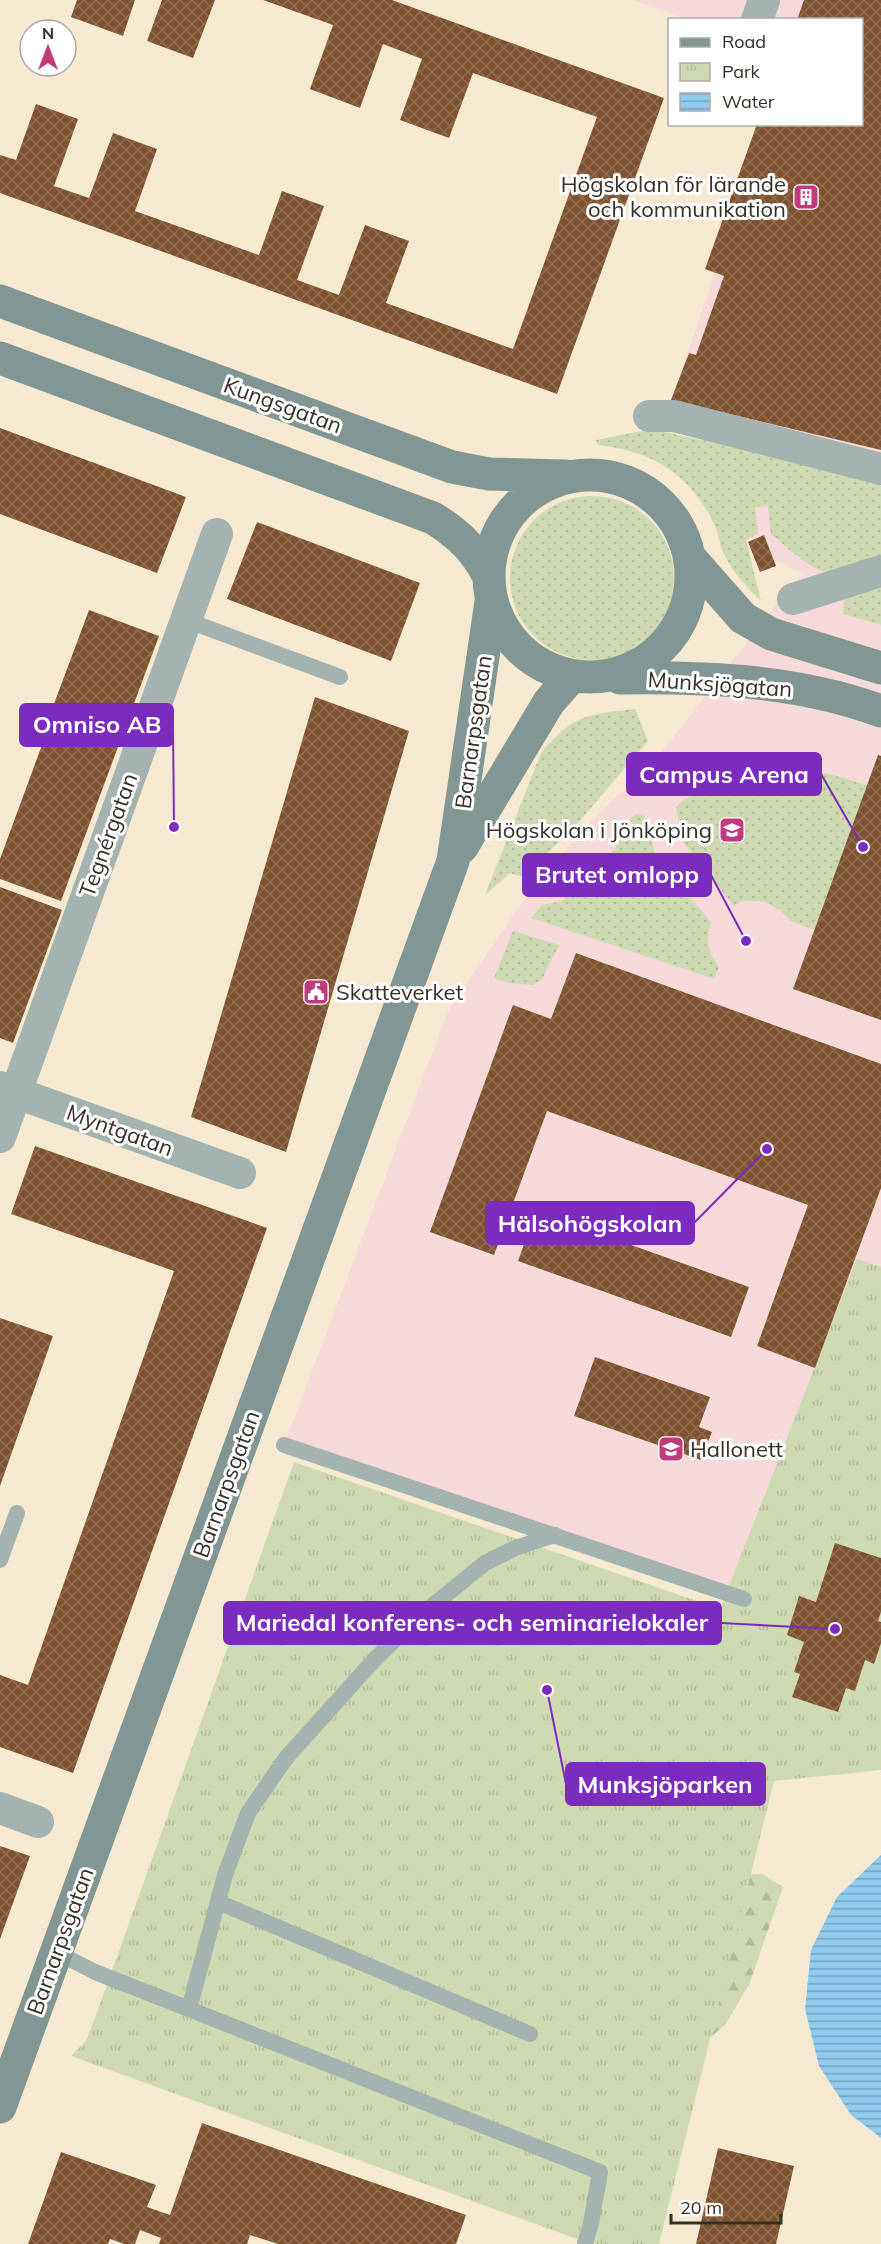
<svg xmlns="http://www.w3.org/2000/svg" width="881" height="2244" font-family="Mulish,sans-serif">
<defs>
<pattern id="grass-dots" width="8" height="8" patternUnits="userSpaceOnUse" patternTransform="scale(1.5)"><rect width="8" height="8" fill="#cfdab3"/><path d="M2 2h.1M6 6h.1" fill="none" stroke="#b2bb9a" stroke-width="1.8" stroke-linecap="round"/></pattern>
<pattern id="forest-firs" width="22" height="20" patternUnits="userSpaceOnUse" patternTransform="scale(1.5)"><rect width="22" height="20" fill="#cfdab3"/><path d="M5 1l3.5 6h-7zM16 11l3.5 6h-7z" fill="#b2bb9a"/></pattern>
<pattern id="park-tufts" width="24" height="20" patternUnits="userSpaceOnUse" patternTransform="scale(1.5)"><rect width="24" height="20" fill="#cfdab3"/><path d="M3 7l-1-3M5 7V3M7 7l1-3M15 17l-1-3M17 17v-4M19 17l1-3" fill="none" stroke="#b2bb9a"/></pattern>
<pattern id="water-rules" width="6" height="5" patternUnits="userSpaceOnUse" patternTransform="scale(1.5)"><rect width="6" height="5" fill="#90caed"/><path d="M0 2.5h6" fill="none" stroke="#76a4c0"/></pattern>
<pattern id="building-cross-hatch" width="8" height="8" patternUnits="userSpaceOnUse" patternTransform="scale(1.5)"><rect width="8" height="8" fill="#7e522f"/><path d="M0 0l8 8M0 8l8-8" fill="none" stroke="#8f6e53"/></pattern>
</defs>
<rect width="100%" height="100%" fill="#f5ead1"/>
<path fill="#f5dad9" d="M634,0H881V1721L744,1599L284,1445L448,1011L511,918L553,863L614,798L643,776L779,601L804,574L762,553L722,494L692,420L671,400L767,125L862,124V20L686,19Z"/>
<path fill="url(#grass-dots)" d="M651,429L881,479V555C869,559 842,572 831,572C812,573 785,545 771,534L768,506L755,507L758,534L746,540L761,601C745,586 731,570 722,550C719,543 719,535 716,528C692,475 653,451 598,445L596,440Z
M510 578a82 82 0 1 1 164 0a82 82 0 1 1-164 0Z
M881,588V625L843,614L845,597Z
M635,709L648,741L577,824L523,877L510,873L485,895L541,753C575,713 587,715 635,709Z
M777,772L826,773L867,785L815,930L791,921L780,910L762,901H743L734,906L682,841L676,807C700,783 745,779 777,772Z
M636,814L643,815C653,828 649,843 656,855C671,880 693,899 711,922C705,940 708,952 719,967L714,979L531,918L542,905L562,901L615,849L621,826Z
M513,931L559,945L542,979L533,985L509,983L494,978Z"/>
<path fill="url(#forest-firs)" d="M762,1874L783,1887L749,1985L725,2025L693,2052L743,1875Z"/>
<path fill="url(#park-tufts)" d="M857,1259L881,1267V1770L774,1781L659,2244H591L71,2056L86,2041L103,1996L294,1462L720,1609Z"/>
<path fill="url(#water-rules)" d="M881,1855V2138L851,2115L819,2066L805,2009L811,1950L837,1897Z"/>
<path fill="url(#building-cross-hatch)" d="M77,0H135L123,36L71,17Z
M162,0H215L193,58L147,41Z
M263,0H392L664,98L557,394L0,193V155L16,160L36,104L78,119L54,186L89,198L113,133L157,149L135,211L259,255L282,191L324,206L297,280L339,295L365,225L409,241L386,303L513,349L597,117L473,73L449,138L400,120L422,59L383,44L360,108L310,89L333,25Z
M804,0H881V450L671,400L689,353L696,355L724,276L705,269L757,124H862V20H797Z
M0,428L186,497L157,573L0,514Z
M257,522L420,583L391,661L227,599Z
M764,535L776,566L760,572L748,542Z
M89,610L159,636L61,901L0,879V859L42,745L39,744Z
M315,697L409,731L286,1152L191,1117Z
M878,755L881,756V1020L793,989Z
M0,887L62,910L13,1043L0,1038Z
M576,953L881,1064V1188L815,1368L757,1346L808,1205L547,1111L494,1255L430,1232L513,1005L551,1019Z
M35,1146L267,1228L73,1773L0,1747V1675L28,1685L174,1271L11,1214Z
M536,1211L749,1287L731,1337L518,1261Z
M0,1318L53,1336L0,1486Z
M595,1357L710,1397L699,1427L712,1432L701,1460L574,1416Z
M835,1543L881,1558V1612L878,1621L881,1622V1643L874,1664L865,1660L855,1691L846,1688L838,1712L792,1697L800,1674L794,1672L804,1642L787,1635L799,1596L816,1602Z
M0,1846L30,1856L0,1939Z
M202,2123L466,2215L456,2244H278L250,2235L247,2244H159L161,2238L140,2230L135,2244H124L110,2239L108,2244H28L61,2152L156,2185L147,2207L170,2215Z
M718,2148L794,2166L776,2244H696Z"/>
<g fill="none" stroke-linecap="round" stroke-linejoin="round">
<path stroke="#a5b3b0" stroke-width="16" d="M186,620L340,677
M284,1445L744,1599
M0,1560L17,1513
M218,1902L530,2034
M56,1952L95,1972L189,2009L225,1875L248,1813L286,1758L375,1659L416,1619L485,1563L515,1548L555,1535
M189,2009L600,2172L591,2223L585,2244"/>
<path stroke="#a5b3b0" stroke-width="32" d="M757,20L764,0
M649,416H674L881,469
M793,599L881,571
M0,1087L240,1173
M0,1137L217,534
M0,1808L38,1822"/>
<path stroke="#829793" stroke-width="33" d="M0,301L452,467L489,474L566,476
M0,358L433,518C457,533 475,549 488,575
M489 576a101 101 0 1 1 202 0a101 101 0 1 1-202 0Z
M691,559L743,618L771,634L881,668
M620,678C709,677 797,680 881,711
M462,847L549,702L571,677
M0,2107L453,861L491,602"/>
</g>
<defs>
<g id="building-square" transform="scale(1.35)"><rect x="-9" y="-9" width="18" height="18" rx="4" fill="#c03a7c" stroke="#fff"/><path d="M-4-6H4V6H1V3H-1V6H-4ZM-2.5-4.3h1.7v1.8h-1.7ZM.8-4.3h1.7v1.8H.8ZM-2.5-1h1.7V.8h-1.7ZM.8-1h1.7V.8H.8Z" fill="#fff"/></g>
<g id="university-square" transform="scale(1.35)"><rect x="-9" y="-9" width="18" height="18" rx="4" fill="#c03a7c" stroke="#fff"/><path d="M0-5L7-2L0 1L-7-2ZM-4 1L0 2.5L4 1V4Q0 6-4 4Z" fill="#fff"/></g>
<g id="civic-square" transform="scale(1.35)"><rect x="-9" y="-9" width="18" height="18" rx="4" fill="#c03a7c" stroke="#fff"/><path d="M-.6-6.5H3V-4.5H.6V-3L4-1V1h2V6H-6V1h2V-1L-.6-3ZM-1.2 2.5V6h2.4V2.5Z" fill="#fff"/></g>
<g id="school-square" transform="scale(1.35)"><rect x="-9" y="-9" width="18" height="18" rx="4" fill="#c03a7c" stroke="#fff"/><path d="M0-5L7-2L0 1L-7-2ZM-4 1L0 2.5L4 1V4Q0 6-4 4Z" fill="#fff"/></g>
</defs>
<g fill-rule="evenodd">
<use href="#building-square" x="806" y="197"/>
<use href="#university-square" x="732" y="830"/>
<use href="#civic-square" x="316" y="992"/>
<use href="#school-square" x="671" y="1449"/>
</g>
<g text-anchor="middle" stroke-width="6" stroke-linejoin="round" paint-order="stroke">
<g font-size="22" fill="#343026" stroke="#fff" text-anchor="end">
<text x="786" y="192">Högskolan för lärande<tspan x="786" dy="25">och kommunikation</tspan></text>
<text x="712" y="838">Högskolan i Jönköping</text>
<text x="336" y="1000" text-anchor="start">Skatteverket</text>
<text x="690" y="1457" text-anchor="start">Hallonett</text>
</g>
<g font-size="22" fill="#343026" stroke="#fff">
<text transform="translate(283 405) rotate(20)" y="8">Kungsgatan</text>
<text transform="translate(720 684) rotate(4)" y="8">Munksjögatan</text>
<text transform="translate(473 732) rotate(-82)" y="8">Barnarpsgatan</text>
<text transform="translate(108 835) rotate(-70)" y="8">Tegnérgatan</text>
<text transform="translate(120 1130) rotate(20)" y="8">Myntgatan</text>
<text transform="translate(226 1484) rotate(-70)" y="8">Barnarpsgatan</text>
<text transform="translate(60 1941) rotate(-70)" y="8">Barnarpsgatan</text>
</g>
</g>
<path fill="none" stroke="#7b2cbf" stroke-width="2" d="M174 827L173 725M863 847L821 774M746 941L711 875M767 1149L694 1223M835 1629L721 1623M547 1690L566 1784"/>
<g fill="#7b2cbf" stroke="#fff" stroke-width="2">
<circle cx="174" cy="827" r="6"/>
<circle cx="863" cy="847" r="6"/>
<circle cx="746" cy="941" r="6"/>
<circle cx="767" cy="1149" r="6"/>
<circle cx="835" cy="1629" r="6"/>
<circle cx="547" cy="1690" r="6"/>
</g>
<g fill="#7b2cbf" stroke="#7b2cbf" stroke-width="2">
<rect x="20" y="704" width="153" height="42" rx="6"/>
<rect x="627" y="753" width="194" height="42" rx="6"/>
<rect x="523" y="854" width="188" height="42" rx="6"/>
<rect x="486" y="1202" width="208" height="42" rx="6"/>
<rect x="224" y="1602" width="497" height="42" rx="6"/>
<rect x="566" y="1763" width="199" height="42" rx="6"/>
</g>
<g font-size="24" text-anchor="middle" font-weight="bold" fill="#fff">
<text x="97" y="733">Omniso AB</text>
<text x="724" y="783">Campus Arena</text>
<text x="617" y="883">Brutet omlopp</text>
<text x="590" y="1232">Hälsohögskolan</text>
<text x="472" y="1631">Mariedal konferens- och seminarielokaler</text>
<text x="665" y="1793">Munksjöparken</text>
</g>
<rect x="668" y="18" width="195" height="108" fill="#ffffff" stroke="#aeaca8" stroke-width="1.5"/>
<rect x="680" y="38" width="30" height="9" fill="#829793" stroke="#aeaca8" stroke-width="1.5"/>
<text x="722" y="48" font-size="18" fill="#343026">Road</text>
<rect x="680" y="63" width="30" height="18" fill="url(#park-tufts)" stroke="#aeaca8" stroke-width="1.5"/>
<text x="722" y="78" font-size="18" fill="#343026">Park</text>
<rect x="680" y="93" width="30" height="18" fill="url(#water-rules)" stroke="#aeaca8" stroke-width="1.5"/>
<text x="722" y="108" font-size="18" fill="#343026">Water</text>
<g transform="translate(48 48)"><circle r="28" fill="#ffffff" stroke="#aeaca8" stroke-width="1.5"/>
<path d="M0-4.5L10 22L0 15L-10 22Z" fill="#c03a7c"/>
<text y="-9" font-size="16" font-weight="bold" text-anchor="middle" fill="#343026">N</text>
</g>
<path d="M671 2214v9h110v-9" fill="none" stroke="#343026" stroke-width="3"/>
<text x="680" y="2214" font-size="18" fill="#343026" stroke="#ffffff" stroke-width="4.5" paint-order="stroke">20 m</text>
</svg>
